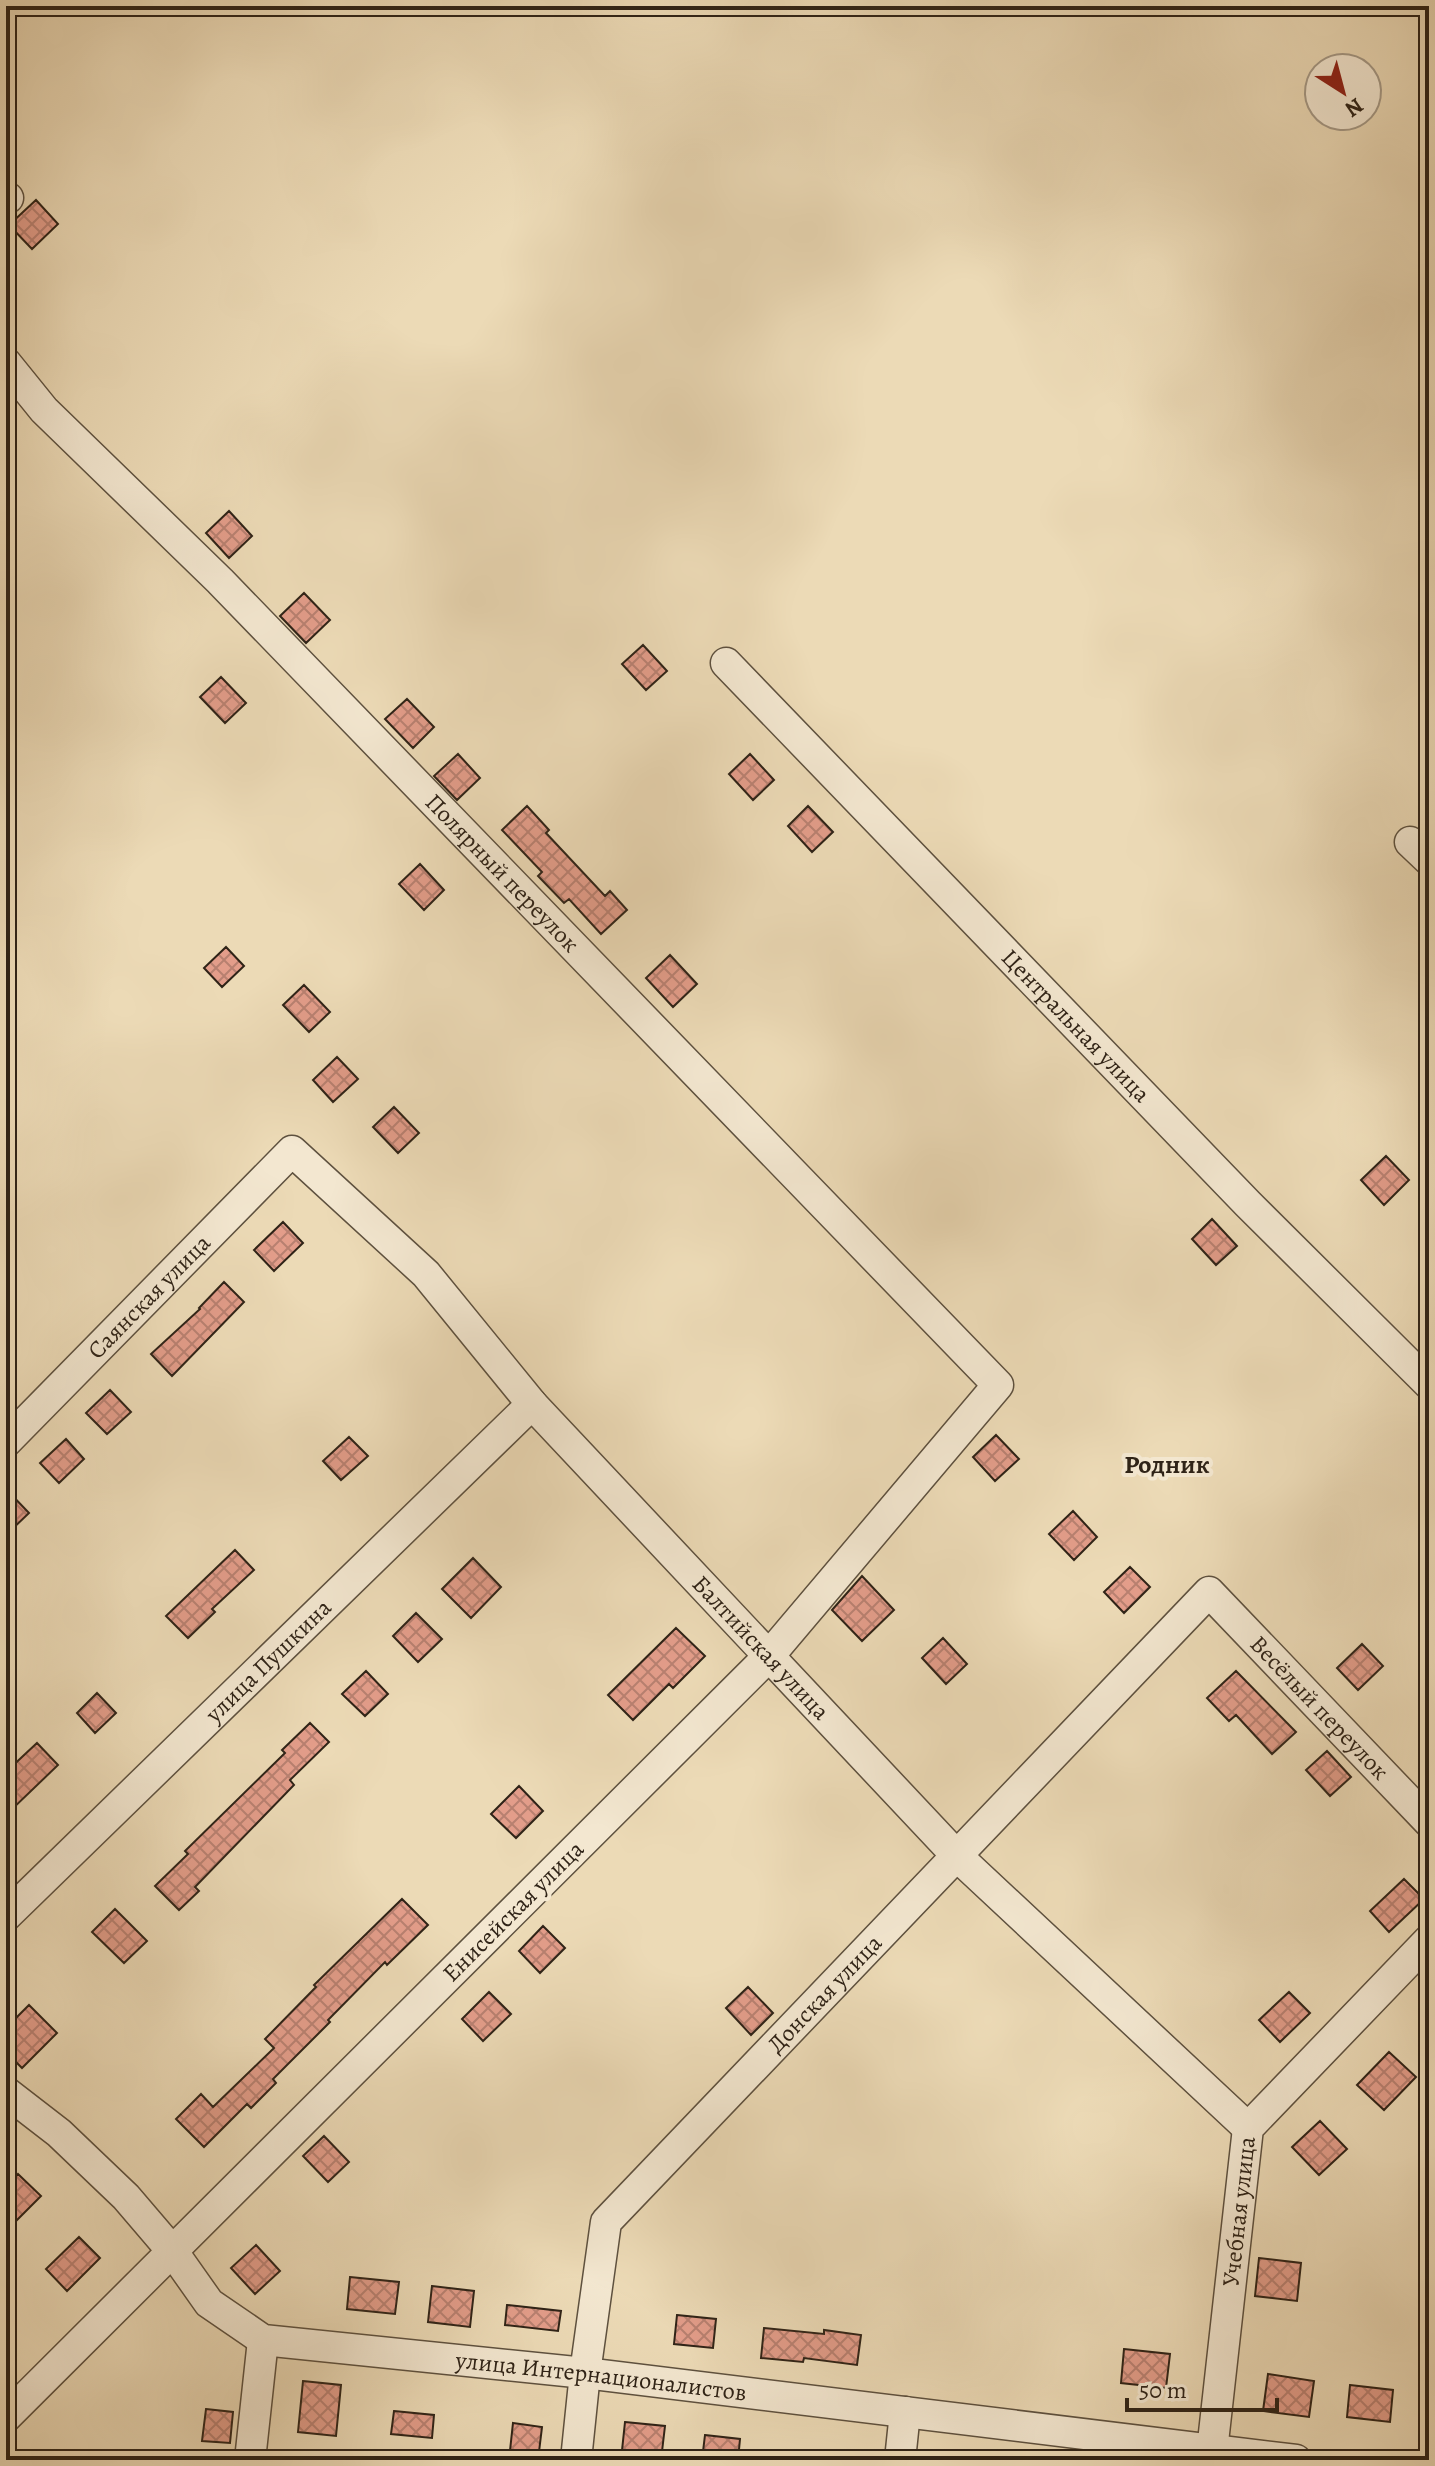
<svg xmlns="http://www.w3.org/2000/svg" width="1435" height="2466" font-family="Alegreya,serif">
<defs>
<pattern id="building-cross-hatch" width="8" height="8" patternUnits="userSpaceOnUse" patternTransform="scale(2)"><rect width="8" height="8" fill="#e39d8a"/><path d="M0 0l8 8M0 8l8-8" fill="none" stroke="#b88070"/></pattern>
</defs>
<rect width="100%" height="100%" fill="#ecdab6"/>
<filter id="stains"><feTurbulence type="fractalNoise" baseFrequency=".0025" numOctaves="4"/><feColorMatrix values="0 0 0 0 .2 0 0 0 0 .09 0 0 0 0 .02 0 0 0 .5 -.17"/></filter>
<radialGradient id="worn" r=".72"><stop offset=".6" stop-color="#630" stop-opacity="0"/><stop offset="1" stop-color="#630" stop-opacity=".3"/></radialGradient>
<path fill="url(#building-cross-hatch)" stroke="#2f2317" stroke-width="2" d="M36,200L58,224L32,249L9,225Z
M229,511L252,536L229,558L206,533Z
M304,593L330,620L306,643L280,616Z
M643,645L667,671L646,690L622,664Z
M221,677L246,703L225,723L200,697Z
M407,699L434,727L413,748L385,719Z
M458,754L480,778L457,800L434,776Z
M750,754L774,780L753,800L729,774Z
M527,806L549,830L546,833L605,896L610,891L627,910L601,934L569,899L564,903L538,876L542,872L502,830Z
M808,806L833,832L812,852L788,826Z
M420,864L444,890L424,910L399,884Z
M226,947L244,966L222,987L204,968Z
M670,955L697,984L673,1007L646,978Z
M304,985L330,1012L309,1032L283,1005Z
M337,1057L358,1079L333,1102L313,1080Z
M394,1107L419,1133L398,1153L373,1127Z
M1386,1156L1409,1180L1384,1205L1361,1180Z
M1212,1219L1237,1246L1216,1265L1192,1239Z
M283,1222L303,1243L274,1271L254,1250Z
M224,1282L244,1302L172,1376L151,1354L200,1309L199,1308Z
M110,1390L131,1412L107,1434L86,1413Z
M996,1435L1019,1459L995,1481L973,1457Z
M349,1437L368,1456L341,1480L323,1461Z
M66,1439L84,1459L59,1483L40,1463Z
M6,1489L29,1513L6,1535Z
M1073,1511L1097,1537L1074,1560L1049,1534Z
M235,1550L254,1570L212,1609L215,1612L188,1638L166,1616Z
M473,1558L501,1587L471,1618L442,1589Z
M1130,1567L1150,1587L1124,1613L1104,1592Z
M862,1576L894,1610L862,1641L832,1610Z
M416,1613L442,1639L418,1662L393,1636Z
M676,1628L705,1656L673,1688L669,1684L633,1720L608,1695Z
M943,1638L967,1664L946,1684L922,1658Z
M1362,1644L1383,1666L1358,1690L1337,1668Z
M366,1671L388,1694L365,1716L342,1694Z
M1236,1671L1296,1732L1272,1754L1236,1715L1229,1721L1207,1698Z
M97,1693L116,1713L95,1733L77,1713Z
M310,1723L329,1742L290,1780L294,1785L195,1887L199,1891L179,1910L155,1886L188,1854L185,1851L285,1753L282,1750Z
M37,1743L58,1765L6,1815V1772Z
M1327,1751L1351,1777L1330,1796L1306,1770Z
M519,1786L543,1811L516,1838L491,1814Z
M1404,1879L1424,1899L1389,1932L1370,1911Z
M402,1899L428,1925L387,1965L385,1962L328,2020L330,2022L273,2079L276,2083L251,2108L247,2104L204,2147L176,2119L201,2094L213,2107L274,2048L265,2039L316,1987L314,1985Z
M115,1909L147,1941L124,1963L92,1932Z
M543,1926L565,1948L540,1973L519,1951Z
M748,1987L773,2013L751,2035L726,2008Z
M489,1992L511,2014L483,2041L462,2019Z
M1289,1992L1310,2013L1280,2042L1259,2020Z
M29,2005L57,2033L22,2068L6,2052V2028Z
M1389,2052L1416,2077L1384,2110L1357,2085Z
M1320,2121L1347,2149L1319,2175L1292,2147Z
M324,2136L349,2162L328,2182L303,2156Z
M18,2174L41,2196L14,2223L6,2215V2186Z
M79,2237L100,2258L67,2291L46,2269Z
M256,2245L280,2271L255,2294L231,2268Z
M1259,2258L1301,2263L1297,2301L1255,2296Z
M350,2277L399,2282L395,2314L347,2309Z
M432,2286L474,2291L470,2327L428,2322Z
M507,2305L561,2311L558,2331L505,2325Z
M677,2315L716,2319L713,2348L674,2344Z
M764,2328L824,2334V2330L861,2335L857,2365L804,2358L803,2362L761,2358Z
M1124,2349L1170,2354L1166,2388L1121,2383Z
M1268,2374L1314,2381L1309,2417L1263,2411Z
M303,2381L341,2385L336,2436L298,2432Z
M1350,2385L1393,2390L1390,2422L1347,2417Z
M206,2409L233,2412L230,2443L202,2441Z
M394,2411L434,2415L432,2438L391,2434Z
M625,2422L665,2426L661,2460H621Z
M513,2423L542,2427L538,2460H509Z
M705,2435L740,2439L738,2460H702Z"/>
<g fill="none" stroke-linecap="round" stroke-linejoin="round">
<g stroke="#5e513f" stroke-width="33">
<g id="minor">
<path d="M6,199L8,198"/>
<path id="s1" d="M6,363L44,410L220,581L998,1385L768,1657L6,2417"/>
<path id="s2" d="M726,663L1248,1204L1429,1384"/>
<path d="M1410,842L1429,860"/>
<path id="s3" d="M6,1442L292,1151L426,1274L532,1404L957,1856L1248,2128"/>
<path id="s4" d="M6,1916L532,1404"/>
<path id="s5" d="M6,2092L59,2133L126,2197L173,2252L209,2303L263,2340L585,2373L1296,2460"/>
<path d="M250,2460L263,2340"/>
<path id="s6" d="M576,2460L585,2373L606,2222L1209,1592L1429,1822"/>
<path d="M900,2460L905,2412"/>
<path id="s7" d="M1211,2460L1248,2128L1429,1940"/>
</g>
</g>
<use href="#minor" stroke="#f3e7d0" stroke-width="30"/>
</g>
<g text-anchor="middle" stroke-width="8" stroke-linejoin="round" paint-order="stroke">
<g font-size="24" fill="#2f2317" stroke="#f3e7d0">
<text dy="8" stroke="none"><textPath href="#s1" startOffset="712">Полярный переулок</textPath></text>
<text dy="8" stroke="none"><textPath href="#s2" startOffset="504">Центральная улица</textPath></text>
<text dy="8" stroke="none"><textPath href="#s3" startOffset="204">Саянская улица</textPath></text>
<text dy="8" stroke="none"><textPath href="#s3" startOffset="1092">Балтийская улица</textPath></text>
<text dy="8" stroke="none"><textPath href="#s4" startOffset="366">улица Пушкина</textPath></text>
<text dy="8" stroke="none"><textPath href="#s6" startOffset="1272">Весёлый переулок</textPath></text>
<text transform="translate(513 1911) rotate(-45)" y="8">Енисейская улица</text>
<text dy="8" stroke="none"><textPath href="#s6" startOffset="556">Донская улица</textPath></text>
<text dy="8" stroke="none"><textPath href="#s7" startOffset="250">Учебная улица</textPath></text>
<text dy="8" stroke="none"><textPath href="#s5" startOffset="700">улица Интернационалистов</textPath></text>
</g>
<g font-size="26" font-weight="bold" fill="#2f2317" stroke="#f3e7d0">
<text x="1167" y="1473">Родник</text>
</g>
</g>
<rect width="1435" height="2466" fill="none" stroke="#ecdab6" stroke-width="32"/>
<rect x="8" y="8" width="1419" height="2450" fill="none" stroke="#2f2317" stroke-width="4"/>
<rect x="16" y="16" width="1403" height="2434" fill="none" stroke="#2f2317" stroke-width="2"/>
<g transform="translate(1343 92) rotate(144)"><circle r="38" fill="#f3e7d0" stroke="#a59986" stroke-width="2"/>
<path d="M0-6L14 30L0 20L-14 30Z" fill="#8f2418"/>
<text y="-12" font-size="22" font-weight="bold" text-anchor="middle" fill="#2f2317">N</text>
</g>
<path d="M1127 2398v12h150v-12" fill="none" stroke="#2f2317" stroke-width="4"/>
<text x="1139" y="2398" font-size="24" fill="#2f2317" stroke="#f3e7d0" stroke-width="6" paint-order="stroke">50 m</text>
<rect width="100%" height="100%" filter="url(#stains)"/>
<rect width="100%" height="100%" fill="url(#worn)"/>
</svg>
